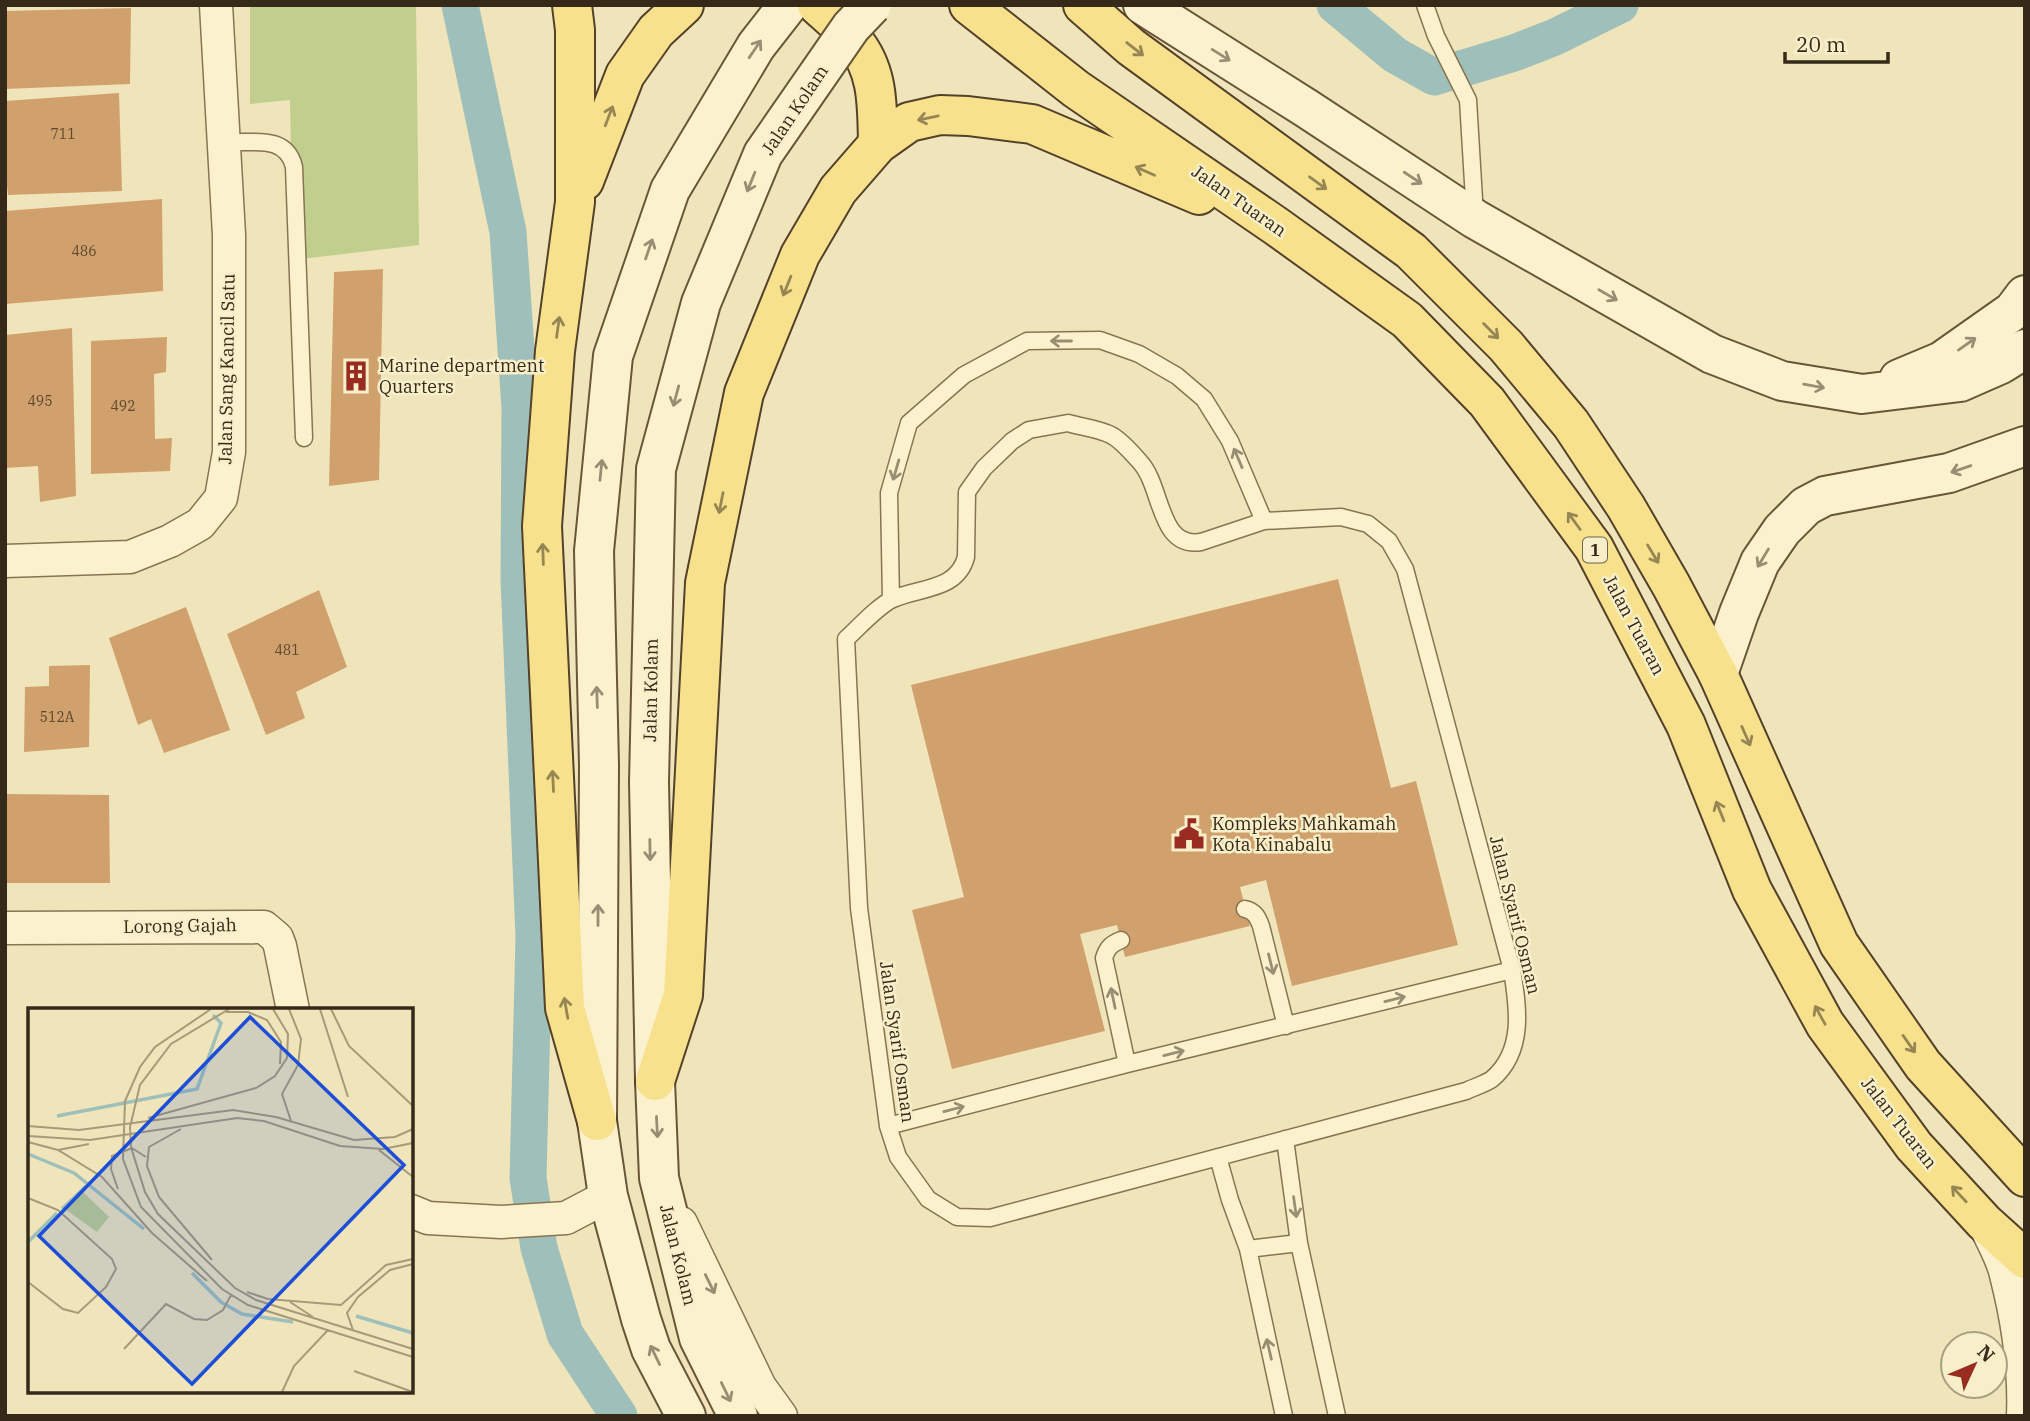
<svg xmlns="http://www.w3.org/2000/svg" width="2030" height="1421" font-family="'IBM Plex Serif',serif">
<rect width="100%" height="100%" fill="#f0e5ba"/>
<path fill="#c0ce8e" d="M250,5H416L419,245L293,260L290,100L250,104Z"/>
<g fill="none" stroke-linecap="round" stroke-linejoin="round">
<path stroke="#9fc0ba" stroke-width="37" d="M460,5L508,232L520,408L519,580L534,937L528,1178L539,1248L565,1334L619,1416
M1335,5L1395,55L1434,77L1514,53L1555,37L1620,5"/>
</g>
<path fill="#d1a16d" d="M131,8L130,84L5,89V11Z
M119,93L122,191L8,195L5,167V101Z
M162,199L163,291L5,304V211Z
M383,269L379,480L329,486L334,272Z
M72,328L76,496L40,502L38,466L5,468V335Z
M167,337L166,372L154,374L155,439L172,438L170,471L91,474V341Z
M1338,579L1391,788L1416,781L1458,945L1292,986L1266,880L1240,887L1250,926L1125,957L1117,925L1080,934L1105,1031L952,1069L912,910L964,897L911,685Z
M319,590L347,667L296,692L305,718L266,735L227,634Z
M186,607L230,730L164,753L151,719L138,725L109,638Z
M90,665L89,747L24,752L25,687L49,686V666Z
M5,794L109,795L110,883H5Z"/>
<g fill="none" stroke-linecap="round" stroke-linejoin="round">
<g stroke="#877453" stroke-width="19">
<path id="service" d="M1425,5L1436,36L1468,100L1475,216
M224,142C251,144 286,133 294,167L304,438
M1068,423C1082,427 1099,429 1111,435C1121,440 1132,453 1140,462C1163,487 1158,549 1201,542L1264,521L1341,517L1368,524L1389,541L1405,569L1512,970C1518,1007 1525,1051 1492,1079C1485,1084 1474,1087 1466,1091L990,1218L957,1217L928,1199L898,1157L888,1126L859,908L846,639C858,628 879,605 893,599C919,587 957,591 966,557L967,492L984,468L1012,441L1029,430Z
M891,600L889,493L909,423L964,375L1027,341L1100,340L1139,354L1177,376L1204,399L1230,441L1264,521
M1245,909C1255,911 1258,918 1261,926L1286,1026
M1121,940C1111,944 1107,948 1104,958L1127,1064
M888,1126L1127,1064L1512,970
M1285,1139L1299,1243L1337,1416
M1218,1157L1230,1200L1248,1249L1284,1416
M1248,1249L1299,1243"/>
</g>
<g stroke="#877453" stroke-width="35">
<path id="minor" d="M5,561L130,557L170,541L200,524L221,498L229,452V235L216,5
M5,928L264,927L277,938L280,946L293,1010
M411,1211L428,1218L501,1222L566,1218L608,1196
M681,1223L760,1387L781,1416
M1986,1227C1992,1241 2001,1256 2005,1271C2017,1317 2025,1368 2023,1416"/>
</g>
<g stroke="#695537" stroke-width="42">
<path id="secondary" d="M1143,5L1306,108L1475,219L1712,354L1782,381L1862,394L1960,382L2001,364L2025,349
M1899,379L1942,361L2013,311L2025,295
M1718,674L1739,613L1760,562L1782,530L1806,506L1825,496L1949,473L2025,446
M649,782L655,1081L659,1178L699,1338L738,1416
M686,1416L651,1349L641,1319L608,1196L597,1121L599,765L594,551L613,356L670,190L756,46L788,5"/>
</g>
<g stroke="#544129" stroke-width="42">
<path id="primary" d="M572,5L575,30V202L555,351L542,526L565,1008L597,1121
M817,5C829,16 843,27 853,40C879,71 877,106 878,144
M969,5L1076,89L1276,226L1407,320L1487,402L1594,548L1686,725L1752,890L1825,1024L1914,1146L1984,1222L2025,1259
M1083,5L1131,47L1411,251L1506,346L1571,424L1626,507L1671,585L1718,674L1839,944L1923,1065L2025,1177
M584,181L625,75L656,31L684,5
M655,1081L683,995L705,583L744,393L800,255L838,190L878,144L909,122L940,115L968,116L1032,124L1199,195"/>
</g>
<use href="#service" stroke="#fbf2cd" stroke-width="16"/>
<use href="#minor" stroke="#fbf2cd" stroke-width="32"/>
<use href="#secondary" stroke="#fbf2cd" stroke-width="38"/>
<use href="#primary" stroke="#f7e18d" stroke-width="38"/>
<g stroke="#695537" stroke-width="42" stroke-linecap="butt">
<path id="secondary-bridge" d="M649,782L656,469L701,303L763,154L851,27L872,5"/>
</g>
<use href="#secondary-bridge" stroke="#fbf2cd" stroke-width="38"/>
</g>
<defs><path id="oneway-shaft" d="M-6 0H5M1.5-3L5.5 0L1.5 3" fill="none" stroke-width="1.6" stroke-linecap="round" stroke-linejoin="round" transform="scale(1.75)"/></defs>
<g stroke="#988e73">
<use href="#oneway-shaft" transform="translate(755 49) rotate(-56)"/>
<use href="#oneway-shaft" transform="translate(1221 55) rotate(32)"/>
<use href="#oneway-shaft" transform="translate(1413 178) rotate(33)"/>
<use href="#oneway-shaft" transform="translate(751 182) rotate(112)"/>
<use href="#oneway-shaft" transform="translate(649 249) rotate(-71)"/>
<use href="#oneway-shaft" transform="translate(1608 295) rotate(30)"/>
<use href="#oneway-shaft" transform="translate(1061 341) rotate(180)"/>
<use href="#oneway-shaft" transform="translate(1967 344) rotate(-35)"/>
<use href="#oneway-shaft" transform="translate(1814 386) rotate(10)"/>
<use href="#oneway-shaft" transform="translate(676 396) rotate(105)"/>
<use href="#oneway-shaft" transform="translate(1238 458) rotate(-113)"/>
<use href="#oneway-shaft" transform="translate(1961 469) rotate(161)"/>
<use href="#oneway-shaft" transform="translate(601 470) rotate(-84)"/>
<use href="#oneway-shaft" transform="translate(896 470) rotate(106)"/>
<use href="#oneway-shaft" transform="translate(1763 558) rotate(121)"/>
<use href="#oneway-shaft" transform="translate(597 697) rotate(-92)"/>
<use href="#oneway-shaft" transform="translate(650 850) rotate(89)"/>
<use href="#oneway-shaft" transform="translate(598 915) rotate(-90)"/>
<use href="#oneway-shaft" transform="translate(1271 964) rotate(76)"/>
<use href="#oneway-shaft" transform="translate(1113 998) rotate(-102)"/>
<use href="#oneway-shaft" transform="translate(1395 999) rotate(-14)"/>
<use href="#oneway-shaft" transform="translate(1174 1053) rotate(-14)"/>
<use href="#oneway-shaft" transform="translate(954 1109) rotate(-15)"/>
<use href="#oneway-shaft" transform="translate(657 1127) rotate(87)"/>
<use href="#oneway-shaft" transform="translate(1295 1207) rotate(82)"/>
<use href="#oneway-shaft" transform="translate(710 1284) rotate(64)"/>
<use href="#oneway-shaft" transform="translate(1269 1349) rotate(-103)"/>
<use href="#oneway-shaft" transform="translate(655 1355) rotate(-116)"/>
<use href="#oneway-shaft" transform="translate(726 1392) rotate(64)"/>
</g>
<g stroke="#968653">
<use href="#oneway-shaft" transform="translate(1135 49) rotate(38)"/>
<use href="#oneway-shaft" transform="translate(609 116) rotate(-69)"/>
<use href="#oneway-shaft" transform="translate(928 118) rotate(168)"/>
<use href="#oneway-shaft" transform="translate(1145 171) rotate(-156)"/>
<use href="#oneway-shaft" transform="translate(1318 183) rotate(36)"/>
<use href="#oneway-shaft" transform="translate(787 286) rotate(112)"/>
<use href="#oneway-shaft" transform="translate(558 327) rotate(-82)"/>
<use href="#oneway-shaft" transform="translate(1491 331) rotate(45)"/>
<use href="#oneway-shaft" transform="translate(721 503) rotate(101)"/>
<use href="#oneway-shaft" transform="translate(1574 521) rotate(-126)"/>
<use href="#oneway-shaft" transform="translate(543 554) rotate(-92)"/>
<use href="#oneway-shaft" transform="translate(1653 554) rotate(59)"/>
<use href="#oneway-shaft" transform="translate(1746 736) rotate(66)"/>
<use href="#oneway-shaft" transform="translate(553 781) rotate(-93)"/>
<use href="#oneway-shaft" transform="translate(1720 811) rotate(-112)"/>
<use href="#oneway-shaft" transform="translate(566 1008) rotate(-100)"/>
<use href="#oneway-shaft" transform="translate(1820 1015) rotate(-119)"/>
<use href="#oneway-shaft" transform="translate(1909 1044) rotate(55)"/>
<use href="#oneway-shaft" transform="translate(1959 1194) rotate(-133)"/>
</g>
<defs>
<g id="building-bare" transform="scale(2.415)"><path d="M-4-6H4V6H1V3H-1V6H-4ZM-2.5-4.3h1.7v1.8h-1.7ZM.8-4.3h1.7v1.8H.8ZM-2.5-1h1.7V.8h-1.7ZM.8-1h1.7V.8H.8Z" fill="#992c20" stroke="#f7efc9" stroke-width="2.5" paint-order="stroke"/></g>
<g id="civic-bare" transform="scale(2.415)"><path d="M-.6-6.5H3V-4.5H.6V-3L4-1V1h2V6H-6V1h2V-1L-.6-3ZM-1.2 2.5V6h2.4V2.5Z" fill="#992c20" stroke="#f7efc9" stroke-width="2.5" paint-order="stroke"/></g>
</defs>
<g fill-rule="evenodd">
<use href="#building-bare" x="356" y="376"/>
<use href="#civic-bare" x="1189" y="834"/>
</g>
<g text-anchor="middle" stroke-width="5" stroke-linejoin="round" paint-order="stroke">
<g font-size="14" fill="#5c482e">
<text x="63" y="139">711</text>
<text x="84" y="256">486</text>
<text x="40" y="406">495</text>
<text x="123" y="411">492</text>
<text x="287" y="655">481</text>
<text x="57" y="722">512A</text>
</g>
<rect fill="#f7efc9" stroke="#6f654e" stroke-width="2" x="1583" y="537.5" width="24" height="25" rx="5"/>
<g font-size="16" font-weight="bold" fill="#352a19">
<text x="1595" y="556">1</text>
</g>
<g font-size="18" fill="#352a19" stroke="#f7efc9">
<text transform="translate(795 110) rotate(-56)" y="6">Jalan Kolam</text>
<text transform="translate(1239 201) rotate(35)" y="6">Jalan Tuaran</text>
<text transform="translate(227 369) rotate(-89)" y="6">Jalan Sang Kancil Satu</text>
<text transform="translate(1634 625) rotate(62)" y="6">Jalan Tuaran</text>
<text transform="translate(651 690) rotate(-89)" y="6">Jalan Kolam</text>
<text transform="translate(1515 915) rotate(76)" y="6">Jalan Syarif Osman</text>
<text transform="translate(180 926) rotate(-1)" y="6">Lorong Gajah</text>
<text transform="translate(897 1042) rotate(82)" y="6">Jalan Syarif Osman</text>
<text transform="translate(1899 1123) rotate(52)" y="6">Jalan Tuaran</text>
<text transform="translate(678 1255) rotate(76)" y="6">Jalan Kolam</text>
</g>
<g font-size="18" fill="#352a19" stroke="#f7efc9" text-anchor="start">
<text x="379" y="372">Marine department<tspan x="379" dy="21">Quarters</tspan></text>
<text x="1212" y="830">Kompleks Mahkamah<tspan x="1212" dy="21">Kota Kinabalu</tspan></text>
</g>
</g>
<g transform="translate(28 1008)">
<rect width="385" height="385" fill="#f0e5ba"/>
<path d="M54,183L81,209L69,224L37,201Z" fill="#c0ce8e"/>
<path fill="none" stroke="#9fc0ba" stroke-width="3.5" d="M29,108L169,81L193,15L185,7M0,146L46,165L116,221M34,201L58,178M0,234L29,205M164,265L193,294L214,306L265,314M328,308L385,325"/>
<path fill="none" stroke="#a59a7a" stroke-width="2" d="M183,1L127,39L112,59L97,93L95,151L113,199L194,281L220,297L385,349M201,1L143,36L112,77L102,119L103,139L117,184L130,206L207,280L228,292L385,341M261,1L273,31L270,57L254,86L263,113M292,1L320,89M303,1L321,38L385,98M198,4H220L239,12L253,34L252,56M120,110L228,80L247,68L259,50L260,26L245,1M0,118L51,122L205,102L248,109L326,132L367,129L385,121M153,121L121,139L119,158L131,189L184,252M0,128L62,132L209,110L236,113L312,138L355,141L385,135M0,134L30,142L74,169L124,225L179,273M30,142L61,136M351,142L385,169M90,181L83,161L84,148L104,140L118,149M0,190L30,202L84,251L88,261L78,279L50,305L35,301L0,274M219,284L240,291L313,297L358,257L385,251M262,294L285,309M325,322L319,305L330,289L362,262L385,256M96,341L138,296L166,311L179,312L195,302L203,287M326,363L385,384M254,384L266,358L300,322"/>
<path fill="#1d4ed8" fill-opacity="0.15" stroke="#1d4ed8" stroke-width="3.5" d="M222,9L376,157L164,376L11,228Z"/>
<rect width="385" height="385" fill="none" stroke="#352a19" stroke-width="3.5"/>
</g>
<rect width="2030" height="1421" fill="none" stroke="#352a19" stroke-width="14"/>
<g transform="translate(1974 1365) rotate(46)"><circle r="33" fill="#f7efc9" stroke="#a9a083" stroke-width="2"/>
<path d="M0-5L12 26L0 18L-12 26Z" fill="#992c20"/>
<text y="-10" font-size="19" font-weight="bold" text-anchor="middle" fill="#352a19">N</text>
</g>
<path d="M1785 52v10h103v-10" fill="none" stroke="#352a19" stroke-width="3.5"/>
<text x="1796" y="52" font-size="21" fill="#352a19" stroke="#f7efc9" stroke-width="5" paint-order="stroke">20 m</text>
</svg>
